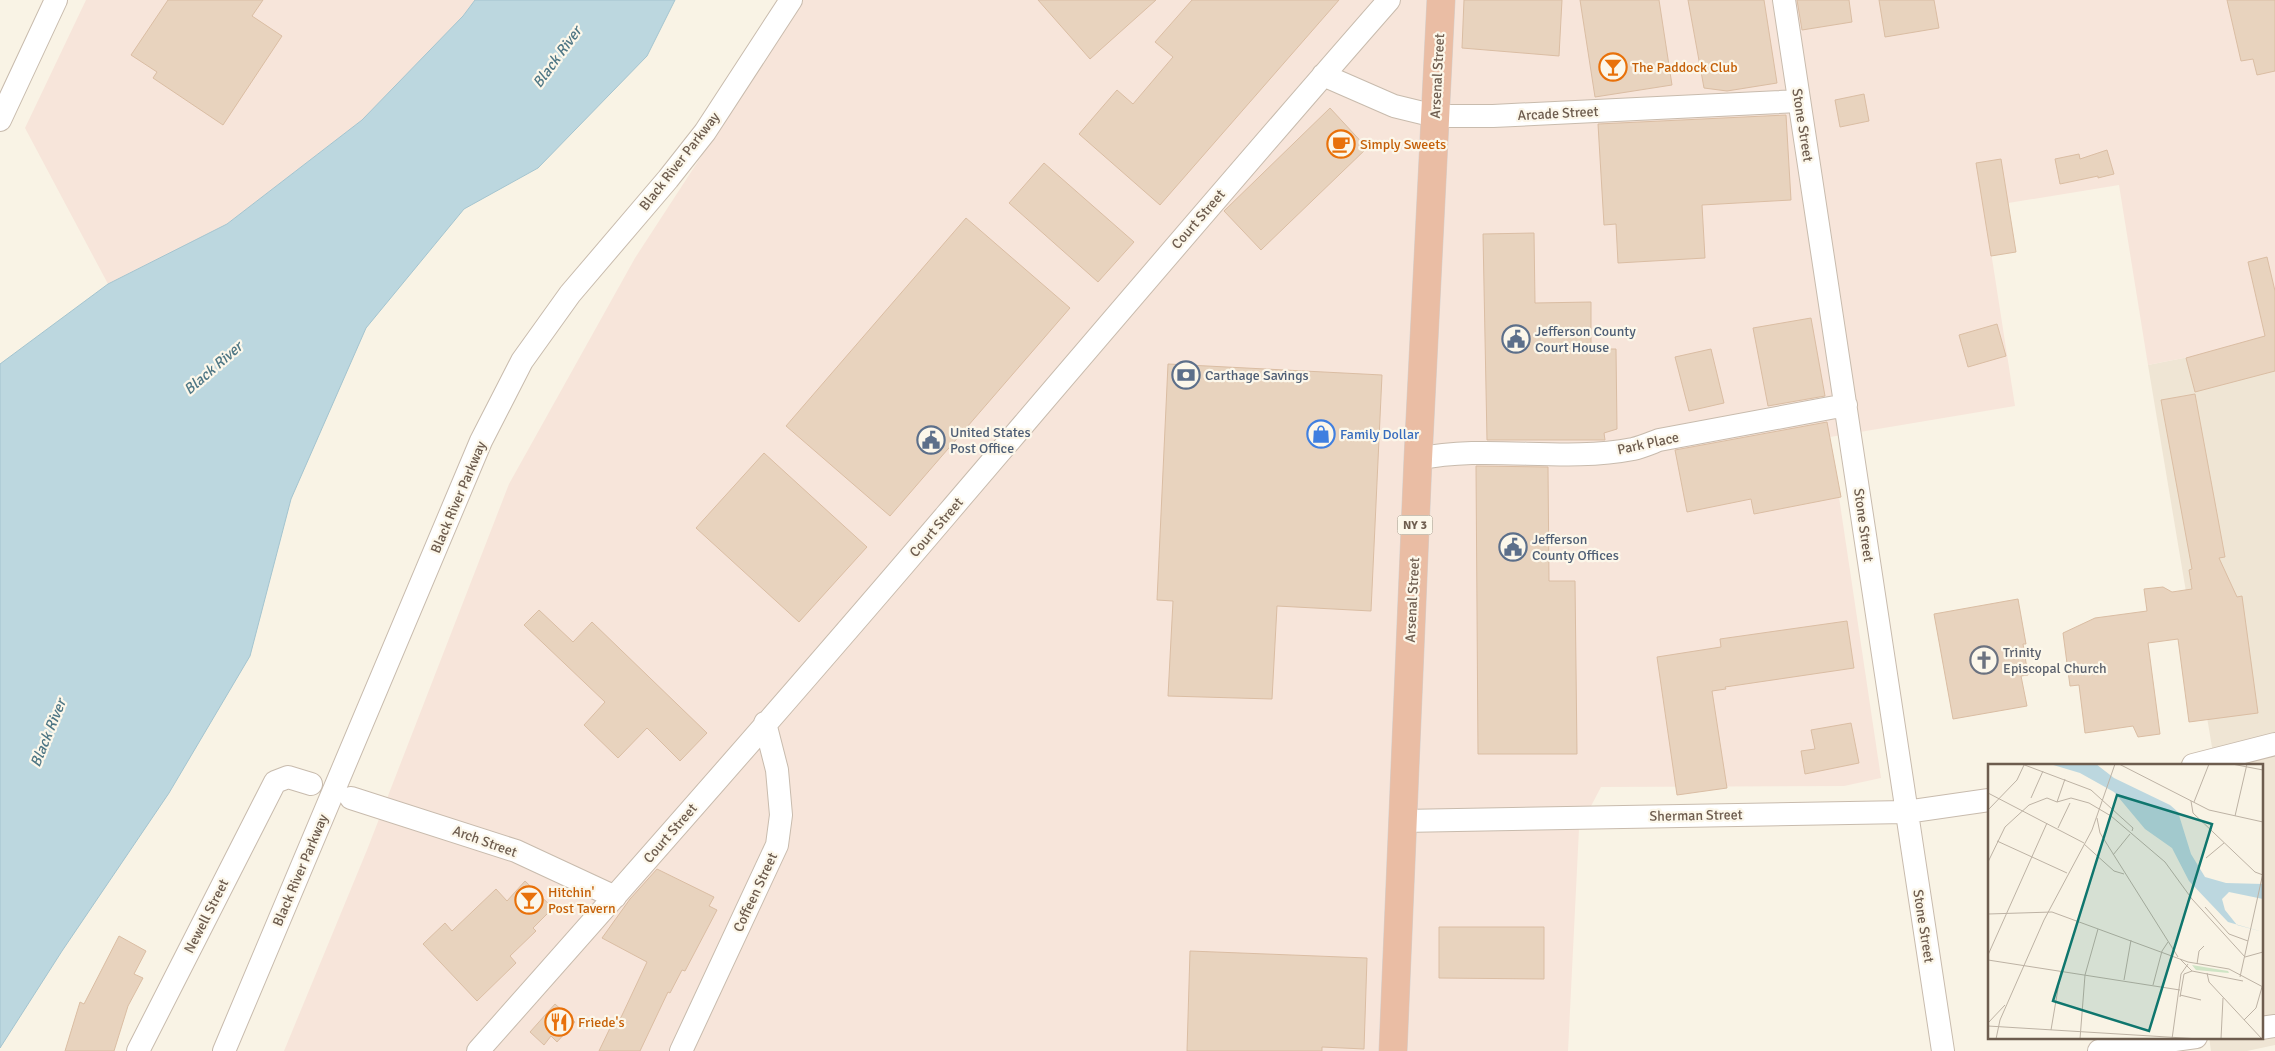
<svg xmlns="http://www.w3.org/2000/svg" width="2275" height="1051" font-family="Signika,sans-serif">
<rect width="100%" height="100%" fill="#f9f3e5"/>
<path fill="#efe5d4" d="M2275,340V1045L2247,1051H2211L2209,1037H2261V765H2215L2148,365Z"/>
<path fill="#f7e5da" d="M86,0H475L463,16L362,120L227,224L108,284L25,128Z
M803,0H2275V340L2148,365L2119,185L1984,207L2015,406L1830,437L1881,778L1844,786L1601,787L1579,829L1568,1051H284L367,850L509,484L635,258Z"/>
<path fill="#bcd7df" stroke="#a4c4cf" d="M475,0H675L647,56L538,168L464,209L366,328L291,499L250,656L169,793L62,951L0,1048V364L108,284L227,224L362,120L463,16Z"/>
<path fill="#e8d3be" stroke="#dabda3" d="M168,0H263L252,16L282,36L223,125L153,78L157,72L131,55Z
M1038,0H1156L1090,59Z
M1192,0H1339L1160,205L1079,134L1117,90L1133,104L1173,57L1155,42Z
M1464,0H1562L1559,56L1462,48Z
M1580,0H1659L1672,85L1595,97Z
M1688,0H1764L1777,83L1727,91L1704,88Z
M1797,0H1849L1852,22L1802,30Z
M1879,0H1934L1939,28L1885,37Z
M2227,0H2275V71L2257,75L2253,59L2241,61Z
M1864,94L1869,121L1840,127L1835,100Z
M1330,108L1367,148L1261,250L1224,211Z
M1786,115L1791,200L1702,205L1705,258L1618,263L1616,224L1604,225L1598,124Z
M2107,150L2114,174L2098,178V176L2060,184L2055,159L2079,154L2080,159Z
M2001,159L2016,252L1991,256L1976,163Z
M1044,163L1134,242L1098,282L1009,203Z
M966,218L1070,308L890,516L786,426Z
M1534,233L1535,303L1591,302V349H1616L1617,429L1604,433L1605,440H1487L1483,234Z
M2267,257L2275,291V371L2195,392L2186,358L2265,336L2248,262Z
M1811,318L1825,396L1768,406L1753,328Z
M1997,324L2006,356L1968,367L1959,335Z
M1711,349L1724,403L1689,411L1675,357Z
M1168,364L1382,375L1371,611L1277,606L1272,699L1168,696L1173,601L1157,600Z
M2195,394L2225,557L2219,558L2237,597L2242,596L2258,713L2189,722L2178,639L2148,643L2160,734L2138,737L2133,726L2085,733L2079,685L2070,686L2063,633L2095,618L2147,611L2144,589L2163,587L2172,592L2192,589L2189,570L2192,569L2161,400Z
M1827,422L1841,497L1754,514L1751,499L1687,512L1675,450Z
M764,453L867,547L799,622L696,528Z
M1476,466L1548,467L1549,581H1575L1577,754H1478Z
M2018,599L2026,644H2023L2028,675L2021,676L2027,706L1953,719L1934,614Z
M539,610L573,642L592,622L707,733L680,761L647,728L618,758L584,725L605,702L524,625Z
M1847,621L1854,668L1725,687L1726,689L1712,691L1727,788L1677,795L1657,657L1721,647L1720,639Z
M1851,723L1859,763L1805,774L1801,751L1815,749L1811,730Z
M657,869L714,897L709,906L717,910L685,971L682,970L670,993L668,992L640,1051H599L611,1026L616,1028L647,962L602,938L630,899Z
M525,881L553,908L533,928L536,931L510,956L516,963L477,1001L423,944L445,923L452,931L496,889L507,901Z
M1439,927H1544V979L1439,978Z
M119,936L146,951L134,974L143,978L128,1006L114,1051H65L80,1002L84,1004Z
M1190,951L1367,958L1364,1049L1322,1047V1051H1187Z
M555,1004L575,1022L557,1042L551,1036L544,1045L530,1032Z"/>
<g fill="none" stroke-linecap="round" stroke-linejoin="round">
<g stroke="#c8bbad" stroke-width="24">
<path id="minor" d="M1784,0L1943,1051
M1323,75L1394,106L1435,116H1493L1799,101
M0,120L56,0
M1418,459C1488,444 1562,463 1633,449C1642,447 1651,443 1659,440L1846,405
M2193,765L2275,744
M351,798L516,851L615,897
M1402,821L1906,812L1989,800
M2261,1028L2275,1026
M138,1051L275,782L288,777L311,784
M224,1051L481,441L522,361L570,294L668,179L705,132L791,0
M478,1051C636,873 793,695 947,514C1094,342 1240,170 1389,0
M681,1051L777,845L781,815L777,770L765,723
M2099,1051L2196,1037"/>
</g>
<g stroke="#d6d1cd" stroke-width="29">
<path id="highway" d="M1393,1051L1418,459L1441,0"/>
</g>
<use href="#minor" stroke="#fff" stroke-width="22"/>
<use href="#highway" stroke="#eabda4" stroke-width="28"/>
</g>
<defs>
<g id="bar-ring" transform="scale(1.4375)"><circle r="9.5" fill="#fcf7ea" stroke="#e8710a" stroke-width="1.5"/><path d="M-6-5H6L.8 .8V4.5H3.5V6h-7V4.5H-.8V.8Z" fill="#e8710a"/></g>
<g id="cafe-ring" transform="scale(1.4375)"><circle r="9.5" fill="#fcf7ea" stroke="#e8710a" stroke-width="1.5"/><path d="M-5.5-4.5H6V0H3Q3 3.5 0 3.5H-2.5Q-5.5 3.5-5.5 0ZM3-3.2v2h1.7v-2ZM-6 4.5H4V6H-6Z" fill="#e8710a"/></g>
<g id="civic-ring" transform="scale(1.4375)"><circle r="9.5" fill="#fcf7ea" stroke="#5c6f8a" stroke-width="1.5"/><path d="M-.6-6.5H3V-4.5H.6V-3L4-1V1h2V6H-6V1h2V-1L-.6-3ZM-1.2 2.5V6h2.4V2.5Z" fill="#5c6f8a"/></g>
<g id="bank-ring" transform="scale(1.4375)"><circle r="9.5" fill="#fcf7ea" stroke="#5c6f8a" stroke-width="1.5"/><path d="M-6-4H6V4H-6ZM0-2.3a2.3 2.3 0 1 0 0 4.6a2.3 2.3 0 1 0 0-4.6Z" fill="#5c6f8a"/></g>
<g id="shop-ring" transform="scale(1.4375)"><circle r="9.5" fill="#fcf7ea" stroke="#3f7fe0" stroke-width="1.5"/><path d="M-5-2.5h2.3a2.7 3.5 0 0 1 5.4 0H5L5.5 6h-11ZM-1.5-2.5h3a1.5 2.3 0 0 0-3 0Z" fill="#3f7fe0"/></g>
<g id="church-ring" transform="scale(1.4375)"><circle r="9.5" fill="#fcf7ea" stroke="#6b7280" stroke-width="1.5"/><path d="M-1.2-6h2.4v3.5h3.3v2.4h-3.3V6h-2.4V-.1h-3.3v-2.4h3.3Z" fill="#6b7280"/></g>
<g id="restaurant-ring" transform="scale(1.4375)"><circle r="9.5" fill="#fcf7ea" stroke="#e8710a" stroke-width="1.5"/><path d="M-5-6h1v4h1v-4h1v4h1v-4h1v5L-1.5 .5V6h-2V.5L-5-1ZM5-6V6H3V1.5H1.5Q1.5-4 5-6Z" fill="#e8710a"/></g>
</defs>
<g fill-rule="evenodd">
<use href="#bar-ring" x="1613" y="67"/>
<use href="#cafe-ring" x="1341" y="144"/>
<use href="#civic-ring" x="1516" y="339"/>
<use href="#bank-ring" x="1186" y="375"/>
<use href="#shop-ring" x="1321" y="434"/>
<use href="#civic-ring" x="931" y="440"/>
<use href="#civic-ring" x="1513" y="547"/>
<use href="#church-ring" x="1984" y="660"/>
<use href="#bar-ring" x="529" y="900"/>
<use href="#restaurant-ring" x="559" y="1022"/>
</g>
<g text-anchor="middle" stroke-width="4.5" stroke-linejoin="round" paint-order="stroke">
<rect fill="#fcf7ea" stroke="#988a7d" stroke-width="1" x="1397.5" y="515.5" width="35" height="19" rx="4"/>
<g font-size="12" font-weight="bold" fill="#6d5c4e">
<text x="1415" y="529">NY 3</text>
</g>
<g font-size="14" fill="#c56008" stroke="#fcf7ea" text-anchor="start">
<text x="1632" y="72">The Paddock Club</text>
<text x="1360" y="149">Simply Sweets</text>
<text x="548" y="897">Hitchin'<tspan x="548" dy="16">Post Tavern</tspan></text>
<text x="578" y="1027">Friede's</text>
</g>
<g font-size="14" fill="#6d5c4e" stroke="#fcf7ea">
<text transform="translate(1437 76) rotate(-87)" y="5">Arsenal Street</text>
<text transform="translate(1558 113) rotate(-3)" y="5">Arcade Street</text>
<text transform="translate(1803 125) rotate(81)" y="5">Stone Street</text>
<text transform="translate(679 161) rotate(-52)" y="5">Black River Parkway</text>
<text transform="translate(1198 219) rotate(-49)" y="5">Court Street</text>
<text transform="translate(1648 443) rotate(-12)" y="5">Park Place</text>
<text transform="translate(458 497) rotate(-67)" y="5">Black River Parkway</text>
<text transform="translate(1864 525) rotate(82)" y="5">Stone Street</text>
<text transform="translate(936 527) rotate(-49)" y="5">Court Street</text>
<text transform="translate(1412 600) rotate(-87)" y="5">Arsenal Street</text>
<text transform="translate(1696 815) rotate(-1)" y="5">Sherman Street</text>
<text transform="translate(670 833) rotate(-49)" y="5">Court Street</text>
<text transform="translate(485 841) rotate(20)" y="5">Arch Street</text>
<text transform="translate(300 870) rotate(-67)" y="5">Black River Parkway</text>
<text transform="translate(755 892) rotate(-65)" y="5">Coffeen Street</text>
<text transform="translate(206 916) rotate(-63)" y="5">Newell Street</text>
<text transform="translate(1924 926) rotate(81)" y="5">Stone Street</text>
</g>
<g font-size="14" fill="#4e5e75" stroke="#fcf7ea" text-anchor="start">
<text x="1535" y="336">Jefferson County<tspan x="1535" dy="16">Court House</tspan></text>
<text x="1205" y="380">Carthage Savings</text>
<text x="950" y="437">United States<tspan x="950" dy="16">Post Office</tspan></text>
<text x="1532" y="544">Jefferson<tspan x="1532" dy="16">County Offices</tspan></text>
</g>
<g font-size="14" fill="#366cbe" stroke="#fcf7ea" text-anchor="start">
<text x="1340" y="439">Family Dollar</text>
</g>
<g font-size="14" fill="#5b616d" stroke="#fcf7ea" text-anchor="start">
<text x="2003" y="657">Trinity<tspan x="2003" dy="16">Episcopal Church</tspan></text>
</g>
<g font-size="15" font-style="italic" fill="#4e7684" stroke="#fcf7ea">
<text transform="translate(557 57) rotate(-54)" y="5">Black River</text>
<text transform="translate(213 368) rotate(-41)" y="5">Black River</text>
<text transform="translate(48 733) rotate(-68)" y="5">Black River</text>
</g>
</g>
<g transform="translate(1988 764)">
<rect width="275" height="275" fill="#f9f3e5"/>
<path d="M204,201L240,207L241,209L208,206Z" fill="#cfe4c5"/>
<path d="M62,0H108L126,14L182,41L190,48L203,90L217,113L238,119L275,120V135L241,128L234,135L237,146L249,161L275,168L240,158L201,117L184,84L157,65L126,28L92,9Z" fill="#bcd7df"/>
<path fill="none" stroke="#bdb2a4" stroke-width="1" d="M34,0L103,26L145,64L144,67M131,0L221,46L275,58M244,0L275,6M0,29L96,79M43,34L55,7M203,37L205,49L267,108L275,111M69,38L77,15M206,38L221,0M0,46L29,16L36,1M247,52L259,0M109,54L112,69L190,193M70,64L82,39M9,77L79,109M96,80L126,107L136,110M125,91L142,70M218,94L236,79M0,98L17,63L41,41L59,34L69,38L83,34L101,39L123,52L177,98L204,135L257,193M217,143L241,170L260,177M0,150L64,148L200,198L241,205L275,223M0,191L59,59M257,193L275,188M192,195L204,207L255,217M0,196L192,226M209,200L211,187L216,182M219,209L221,218L274,275M252,213L275,109M136,216L143,176M165,221L174,187L180,178M192,231L213,236M192,233L196,210L204,207M256,256L268,244L274,223M0,259L17,241M0,262L212,275M63,266L73,207M8,275L12,256L56,156L104,66L127,0M92,275L97,211L110,165M184,275L193,210L200,200M233,275L235,234"/>
<path fill="#0f766e" fill-opacity="0.15" stroke="#0f766e" stroke-width="2.5" d="M129,31L224,60L161,267L65,237Z"/>
<rect width="275" height="275" fill="none" stroke="#6d5c4e" stroke-width="2.5"/>
</g>
</svg>
